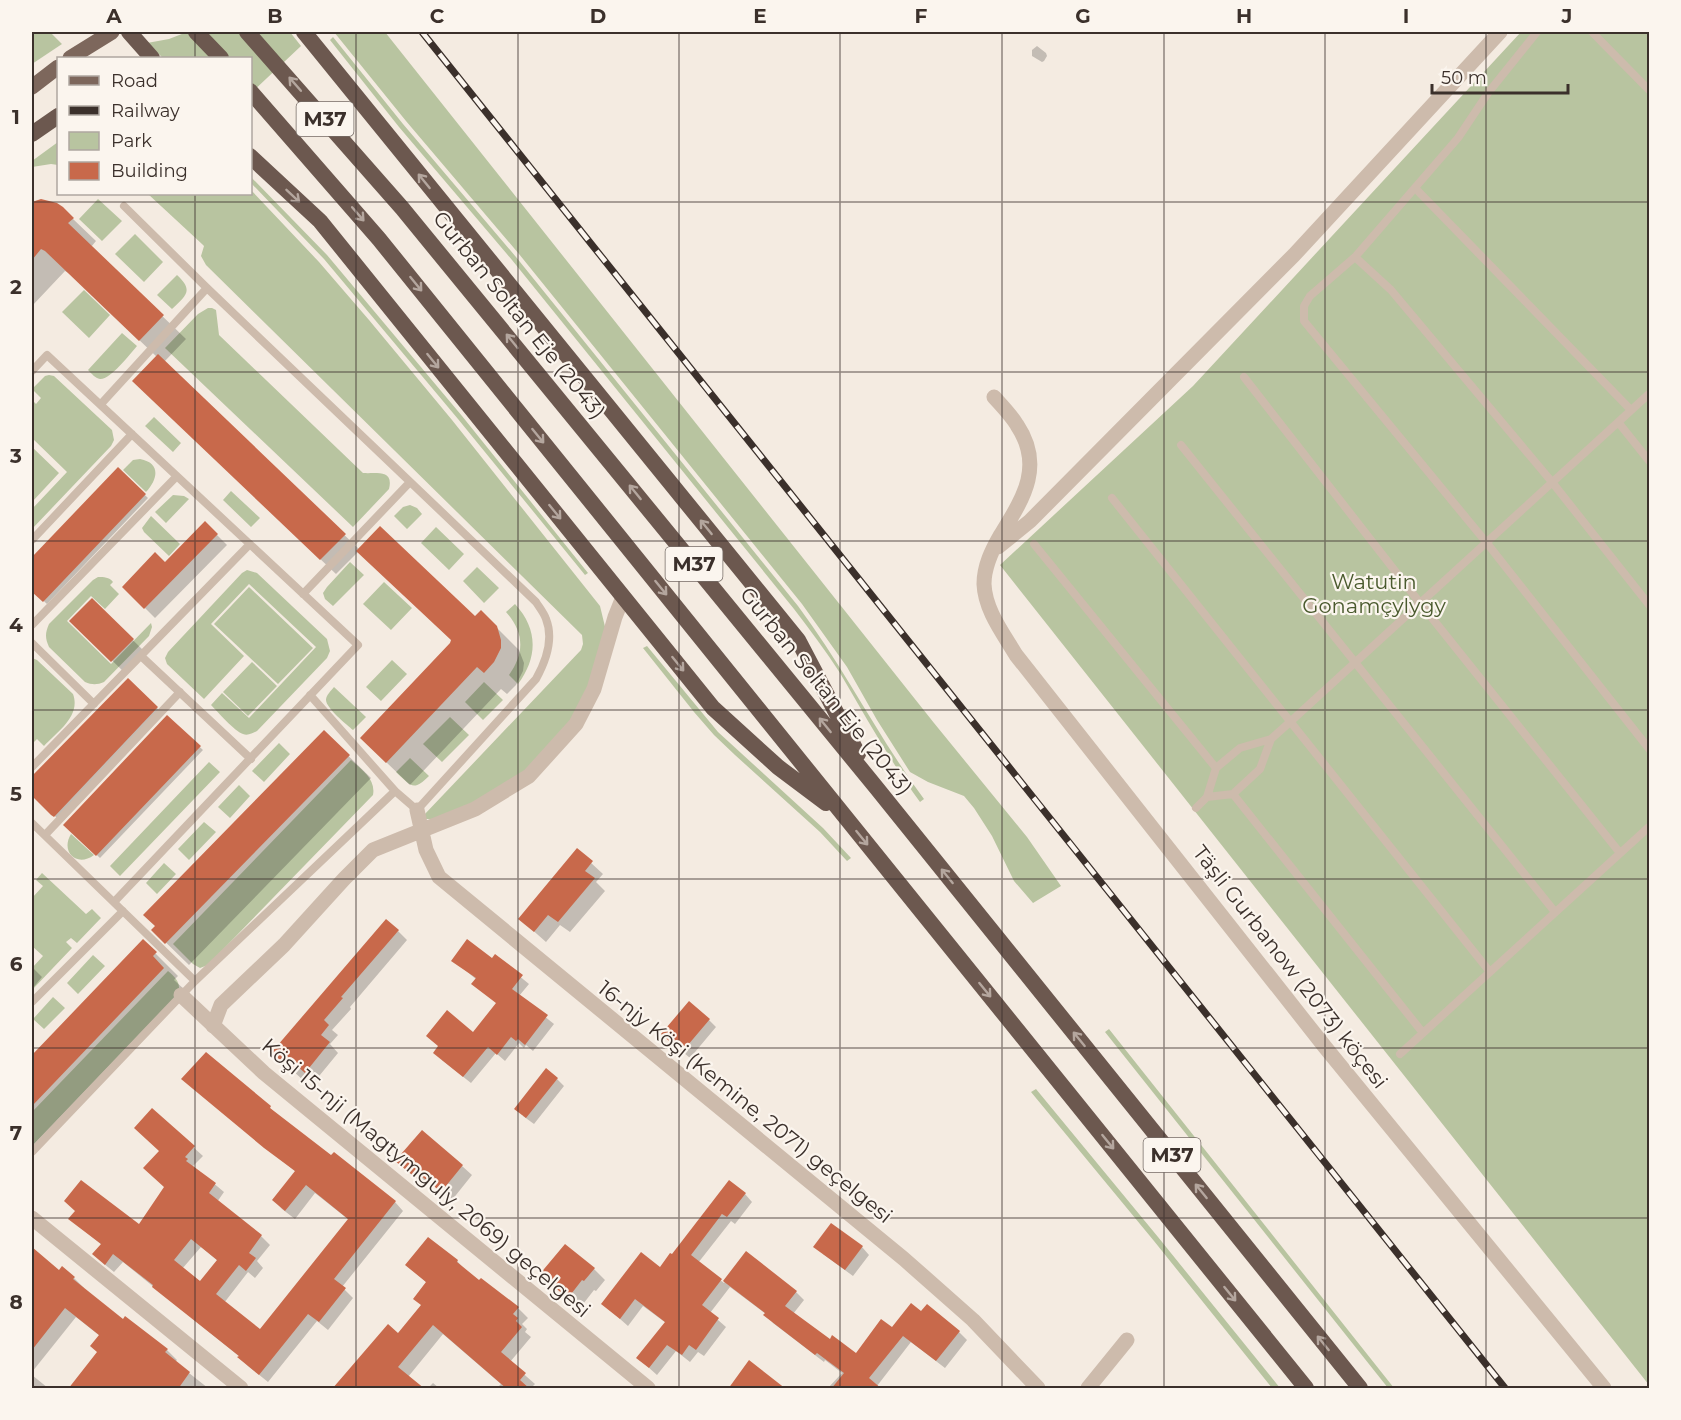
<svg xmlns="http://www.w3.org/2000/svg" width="1681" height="1420" font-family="Montserrat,sans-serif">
<rect width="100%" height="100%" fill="#f4ebe1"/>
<path fill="#b8c4a0" d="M34,32H50L62,44L32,64V36Z
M187,32H290L301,46L251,93L250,58H163L147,43L169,39Z
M334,32H385L934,723L1027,837L1061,886L1033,903L1014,881L992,836L974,808L964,796L928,782L910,772L877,720L847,667L802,604L519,254L406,121Z
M1521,32H1649V1385L1000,565L1193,386Z
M333,37L403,124L516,257L798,606C845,669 878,737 924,799L920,802C890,761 866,717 840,673C826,651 810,630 794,609L512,260L399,127L330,40Z
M58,142V165L51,164L32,167V161Z
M250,176L327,255L462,416L588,573L585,575L458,419L324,259L251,183Z
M251,190L319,262L369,320L452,420L600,606L607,635L574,725L511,783L471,805L437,819H425L424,815L581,650L583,644L582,635L206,265L201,256L204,246L202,244L148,194H250Z
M98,199L122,221L102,241L79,219Z
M135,234L163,262L144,282L115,254Z
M177,275C194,291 186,295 172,309L157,295Z
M84,290L110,315L89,338L62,312Z
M208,308H212L216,310L219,335L363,473C376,474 394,469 389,489L353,527L165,348L198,314Z
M122,333L137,346C130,354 110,380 100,379C95,378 92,374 88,370Z
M49,375L54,376L112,430L114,440L111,446L32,529V509L67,472L32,438V400L36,404L41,398L32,389L45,376Z
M154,417L181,443L173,452L145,426Z
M32,447L59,473L32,502Z
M140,459C161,463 158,479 146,492L123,470L133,460Z
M231,491L260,518L251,527L223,500Z
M173,495L184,496L189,499L166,523L155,512Z
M410,505L417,508L422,514L407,529L394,516L403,507Z
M151,516L180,544L169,556L144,532L142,528Z
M436,527L464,554L449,570L421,543Z
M350,562L364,575L333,606L325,599L323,593L327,587Z
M477,567L499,588L484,603L463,581Z
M247,570L257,573L327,639L330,651L327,658L257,731C253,733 248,736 243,734C234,731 218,712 211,705L222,693L249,718L316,647L249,584L211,624L244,656L204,699L167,664L165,658L168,652L242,573Z
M98,577C104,577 109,577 113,582L110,585L119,594L105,609L91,596L67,621L111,664L151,623L152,627L149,636L104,682C97,685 92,685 85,682L49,647C45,638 45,633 49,624L93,580Z
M384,582L412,608L391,630L363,604Z
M249,587L313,648L278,684L214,624Z
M515,604C538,629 538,657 518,684L509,675C525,653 524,632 506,612Z
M647,646L718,732L823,828L851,858L847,861L820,832L735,755L714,735L694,712L643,648Z
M32,658L37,660L73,694C81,716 58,731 44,746L37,739L32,744Z
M392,660L407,674L381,701L366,687Z
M252,662L277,686L248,716L223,692Z
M484,682L503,700L483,720L465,702Z
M334,687L366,717L353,730C347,725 326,708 326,700C326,695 331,691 334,687Z
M450,717L469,735L442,762L423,744Z
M279,743L290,754L264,782L252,771Z
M410,758L429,776C413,792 411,786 396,772Z
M351,760C362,770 376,779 373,795L208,965L200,968L193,964L173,944Z
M209,762L220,772L120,876L110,866Z
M239,785L250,796L230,818L218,807Z
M204,822L216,832L189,860L178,849Z
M71,834L94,855C77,868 60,852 71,834Z
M164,863L176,874L157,894L146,883Z
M42,873L86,914L92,909L101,918L77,943L71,938L66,942L72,948L32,990V968L43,956L32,946V898L43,886L36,880Z
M93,955L105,966L78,994L67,983Z
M168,971C177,979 182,984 177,995L32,1146V1112Z
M53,997L65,1008L44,1029L33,1019Z
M1109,1029L1394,1388H1388L1105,1032Z
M1036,1089L1158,1237L1280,1388H1272L1154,1241L1031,1092Z"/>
<path fill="#0003" fill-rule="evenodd" d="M1037,46L1046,53L1047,56L1044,61L1042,62L1032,56V50Z
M41,201L56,204L73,219L96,241L91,247L186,339L164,362L360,550L475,618L481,612L519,650L524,663L523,671L516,685L507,694L501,689L410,785L385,761L453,641L359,551L336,574L149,396L157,357L69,273L65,271L32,306V204Z
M118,469L148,498L47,604L32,590V559Z
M205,523L227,545L155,618L124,587L165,564Z
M92,600L144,651L124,672L71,621Z
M128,680L160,711L58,819L32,794V778Z
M167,717L203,750L100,858L65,825Z
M324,732L371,778L189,965L153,930Z
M577,850L603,874L596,882L605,891L570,932L560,925L546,942L520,919Z
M398,931L407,940L350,1007L351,1009L332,1030L338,1035L330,1044L338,1053L315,1081L307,1075L303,1080L273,1053Z
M143,941L178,976L174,980L186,991L32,1152V1058Z
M495,956L529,984L519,996L554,1024L533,1051L526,1045L524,1048L519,1043L505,1061L496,1053L471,1083L442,1060L473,1034L497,1004L477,980L453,960H492Z
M32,967L42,977L32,989Z
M709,1020L716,1027L690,1058L670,1041Z
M557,1079L564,1086L534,1124L523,1116Z
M192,1087L270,1108L278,1116L331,1157L395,1202L403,1211L342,1287L353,1298L328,1330L317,1321L268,1382L248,1366L240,1357L123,1262L114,1272L103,1263L102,1245L70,1219L139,1227L166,1187L161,1151L152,1110L203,1156L193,1166L224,1192L217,1202L261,1236L270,1245L257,1261L263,1268L255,1278L248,1272L224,1303L261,1331L349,1220L315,1193L295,1219L282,1209L274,1200L296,1172ZM201,1247L218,1261L200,1284L182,1269Z
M462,1166L472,1175L452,1200L430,1182L426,1186L407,1171Z
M745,1194L752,1202L735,1224L731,1221L698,1263L724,1283L746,1253L796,1292L804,1300L793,1314L830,1341L856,1355L892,1329L922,1313L959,1332L967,1340L945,1368L911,1342L877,1386L880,1388H828L842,1373L825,1360L824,1362L773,1323L766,1314L730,1287L710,1313L726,1327L704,1356L698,1352L690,1362L676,1351L657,1375L638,1358L666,1323L643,1306L628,1326L603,1304L660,1269Z
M862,1247L869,1255L853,1276L823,1254Z
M32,1249L60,1272L62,1268L74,1278L84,1288L83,1289L123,1322L167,1350L177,1360L175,1362L208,1388H70L99,1352L100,1336L76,1317L32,1372Z
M457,1261L466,1271L518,1308L528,1318L522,1324L527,1329L525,1332L531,1337L510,1362L535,1384L531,1388H497L501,1384L443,1334L408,1377L334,1388L398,1335L422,1306L427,1283L407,1265Z
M594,1269L605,1280L596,1291L594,1290L580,1308L541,1275Z
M32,1375L48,1388H32Z
M433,1383L439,1388H428Z"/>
<path fill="#c8694b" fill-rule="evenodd" d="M41,199L57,203L63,207L74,218L68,223L164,315L139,341L45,251L41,249L32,260V202Z
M158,354L346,534L320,560L132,381Z
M118,467L146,494L43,602L32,592V557Z
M205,521L218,534L144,609L122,587L155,552L165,562Z
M380,526L475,616L481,610L497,626L501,640V648L494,662L484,673L477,667L386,763L360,738L450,643L451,640L356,551Z
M92,598L134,639L111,662L69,621Z
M128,678L158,707L54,817L51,815L32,796V776Z
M167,715L201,746L96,856L63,825Z
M324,730L350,755L165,944L151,930L155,926L143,915Z
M577,848L593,861L585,871L595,878L558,922L548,915L534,932L518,919Z
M386,919L399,930L341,997L343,998L324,1020L329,1025L321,1035L330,1042L305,1073L297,1066L293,1071L271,1053Z
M143,939L157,952L153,956L164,968L32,1106V1055Z
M467,939L492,958L495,954L523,975L512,989L548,1015L525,1045L518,1039L516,1041L511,1037L497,1055L488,1047L463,1077L433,1053L438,1046L426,1036L447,1010L473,1032L496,1003L471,984L476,978L451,961Z
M689,1001L710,1019L682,1052L661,1034Z
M206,1052L271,1106L270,1108L331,1155L334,1152L396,1201L334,1279L346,1288L319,1322L308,1314L259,1375L237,1357L239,1356L152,1287L153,1285L113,1254L105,1265L92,1254L101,1244L68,1219L75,1211L64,1201L81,1180L139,1224L164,1187L143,1168L159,1151L134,1128L152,1108L195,1146L185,1157L188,1159L186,1161L216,1183L209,1193L262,1235L249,1253L256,1258L246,1271L239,1265L216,1294L260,1329L348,1219L306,1185L285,1211L272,1200L295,1171L264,1148L181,1079ZM191,1239L217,1260L200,1281L174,1260Z
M546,1068L558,1078L526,1118L514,1109Z
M422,1130L463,1165L441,1192L419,1174L416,1178L395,1161Z
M729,1180L746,1193L727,1217L722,1214L691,1255L722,1279L702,1305L719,1318L696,1350L689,1345L682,1355L667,1345L649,1368L636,1358L665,1322L635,1299L620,1319L601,1304L641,1252L660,1267L670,1253L672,1254Z
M831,1223L863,1246L845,1270L813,1247Z
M428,1237L458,1260L457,1262L479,1280L481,1278L519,1307L513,1314L518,1318L516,1321L522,1327L501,1352L526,1373L520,1380L530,1389H507L433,1325L398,1367L425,1389H332L388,1324L398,1333L421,1305L413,1299L426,1282L405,1265Z
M565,1244L595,1268L584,1281L582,1280L568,1298L539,1275Z
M32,1247L59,1270L62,1266L75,1277L73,1279L123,1319L125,1316L168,1349L165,1352L190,1372L178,1389H68L97,1352L90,1346L99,1335L65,1308L32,1350Z
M746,1251L797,1291L785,1306L830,1339L832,1335L856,1353L881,1319L892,1327L911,1303L921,1311L927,1304L960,1331L936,1361L903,1336L869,1378L882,1389H831L844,1373L817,1353L815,1355L763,1315L765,1313L723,1281Z
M749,1360L786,1389H728Z"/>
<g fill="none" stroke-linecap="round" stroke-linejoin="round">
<path stroke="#cdbbac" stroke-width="8" d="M1537,32L1488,93L1458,138L1355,257L1310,296L1304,306V321L1486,542L1650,750
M1592,32L1650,91
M1415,188L1631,410
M1355,257L1391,290L1552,482L1650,606
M32,371L47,355L358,645L114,902
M1244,377L1420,603L1620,853
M101,404L207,288
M1618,422L1650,462
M1181,445L1555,912
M1112,498L1490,972
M32,540L132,434
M1034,544L1216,768
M303,594L410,482
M32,625L177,476
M32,643L94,704
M141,656L251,759
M310,695L395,791
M32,767L250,544
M1233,794L1423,1033
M1207,797L1233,794L1260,769L1271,739
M1196,808L1207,797L1216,768L1240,748L1271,739L1290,722L1650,393
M32,823L195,981
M45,835L180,692
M32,1002L123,911
M1400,1054L1650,826
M32,1152L195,981L395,791L417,810L536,679C546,661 554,639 546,619C544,613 539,607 536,602L207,288L124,206"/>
<path stroke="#cdbbac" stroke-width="15" d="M994,397C1002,406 1011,415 1017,425C1045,467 1022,500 1000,536C992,550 984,566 984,584C985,610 1003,633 1016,655L1325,1047L1604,1388
M998,547L1030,521L1294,255L1500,32
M417,810L426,850L439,877L904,1259L973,1320L1038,1388
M181,995L264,1073L648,1388
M213,1026L221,1005L284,945L344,879L373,850L475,809L529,776L576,724L594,689L615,617L623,597
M32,1218L241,1388
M1088,1388L1127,1340"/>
<path stroke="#7d675c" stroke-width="15" d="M70,58L112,32
M32,87L58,67"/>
<path stroke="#6c584f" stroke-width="16" d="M129,32L152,58
M196,32L221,58
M247,32L402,208L875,786L1360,1388
M304,32L798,640L858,754
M250,91L379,239L1306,1388
M32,134L58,116
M250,156L320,221L713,708L778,767L826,803"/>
<g stroke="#3b302b" stroke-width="7">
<path id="rail" d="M422,32L1505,1388"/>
</g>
<use href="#rail" stroke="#fbf5ee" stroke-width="4.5" stroke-dasharray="14" stroke-linecap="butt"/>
</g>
<defs><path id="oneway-shaft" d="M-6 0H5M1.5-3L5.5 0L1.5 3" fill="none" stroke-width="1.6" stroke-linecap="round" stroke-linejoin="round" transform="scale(1.5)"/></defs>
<g stroke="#b4a69e">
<use href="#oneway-shaft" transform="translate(295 84) rotate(-131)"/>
<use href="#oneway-shaft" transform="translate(424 181) rotate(-129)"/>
<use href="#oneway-shaft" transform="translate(293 196) rotate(43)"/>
<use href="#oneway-shaft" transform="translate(358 214) rotate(49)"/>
<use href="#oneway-shaft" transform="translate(416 284) rotate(51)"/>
<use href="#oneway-shaft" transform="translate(512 341) rotate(-129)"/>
<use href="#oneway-shaft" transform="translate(433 361) rotate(51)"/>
<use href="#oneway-shaft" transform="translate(538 436) rotate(51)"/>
<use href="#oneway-shaft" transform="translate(635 492) rotate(-129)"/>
<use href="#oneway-shaft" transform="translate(555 512) rotate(51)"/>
<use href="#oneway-shaft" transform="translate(706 527) rotate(-129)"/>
<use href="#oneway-shaft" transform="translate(661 588) rotate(51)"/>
<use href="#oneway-shaft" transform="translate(678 664) rotate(51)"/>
<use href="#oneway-shaft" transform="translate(825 725) rotate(-129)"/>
<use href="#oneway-shaft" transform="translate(862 838) rotate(51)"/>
<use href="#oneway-shaft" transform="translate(947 876) rotate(-129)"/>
<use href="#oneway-shaft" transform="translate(985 990) rotate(51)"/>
<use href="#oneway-shaft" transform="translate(1079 1039) rotate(-129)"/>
<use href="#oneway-shaft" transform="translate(1108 1142) rotate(51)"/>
<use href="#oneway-shaft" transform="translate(1201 1191) rotate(-129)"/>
<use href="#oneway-shaft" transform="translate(1230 1294) rotate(51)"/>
<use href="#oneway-shaft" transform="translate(1323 1343) rotate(-129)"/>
</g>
<path fill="none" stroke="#3b302b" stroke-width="1.5" stroke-opacity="0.55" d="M195,32V58M356,32V1388M518,32V1388M679,32V1388M840,32V1388M1002,32V1388M1164,32V1388M1325,32V1388M1486,32V1388M195,194V1388M32,202H1650M32,372H1650M32,541H1650M32,710H1650M32,879H1650M32,1048H1650M32,1218H1650"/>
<g text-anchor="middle" stroke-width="4.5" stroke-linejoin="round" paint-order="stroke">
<g fill="#fbf5ee" stroke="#756b66" stroke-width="1.5">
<rect x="296.5" y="102" width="57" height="34" rx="4.5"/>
<rect x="665.5" y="547" width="57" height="34" rx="4.5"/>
<rect x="1143.5" y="1138" width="57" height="34" rx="4.5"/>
</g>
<g font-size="20" font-weight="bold" fill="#3b302b">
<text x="325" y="126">M37</text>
<text x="694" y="571">M37</text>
<text x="1172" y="1162">M37</text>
</g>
<g font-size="21" fill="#3b302b" stroke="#fbf5ee">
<text transform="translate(519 315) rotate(51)" y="7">Gurban Soltan Eje (2043)</text>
<text transform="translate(826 691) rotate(51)" y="7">Gurban Soltan Eje (2043)</text>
<text transform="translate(1290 967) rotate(52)" y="7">Täşli Gurbanow (2073) köçesi</text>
<text transform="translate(745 1102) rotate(39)" y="7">16-njy Köşi (Kemine, 2071) geçelgesi</text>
<text transform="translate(426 1178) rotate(40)" y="7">Köşi 15-nji (Magtymguly, 2069) geçelgesi</text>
</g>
<g font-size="21" fill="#4a5a2e" stroke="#fbf5ee">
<text x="1374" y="589">Watutin<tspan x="1374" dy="24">Gonamçylygy</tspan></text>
</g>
</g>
<rect width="1681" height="1420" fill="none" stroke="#fbf5ee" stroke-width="66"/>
<rect x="57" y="57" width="195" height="138" fill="#fbf5ee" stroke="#aea6a0" stroke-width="1.5"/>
<rect x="69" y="76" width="30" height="9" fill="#7d675c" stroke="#aea6a0" stroke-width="1.5"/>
<text x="111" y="87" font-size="18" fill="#3b302b">Road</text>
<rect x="69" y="106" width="30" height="9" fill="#3b302b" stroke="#aea6a0" stroke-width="1.5"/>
<text x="111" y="117" font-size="18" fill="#3b302b">Railway</text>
<rect x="69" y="132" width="30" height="18" fill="#b8c4a0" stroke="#aea6a0" stroke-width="1.5"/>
<text x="111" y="147" font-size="18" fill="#3b302b">Park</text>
<rect x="69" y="162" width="30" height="18" fill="#c8694b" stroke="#aea6a0" stroke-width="1.5"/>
<text x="111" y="177" font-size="18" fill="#3b302b">Building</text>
<path d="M1432 84v9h136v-9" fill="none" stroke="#3b302b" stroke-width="3"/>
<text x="1441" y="84" font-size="18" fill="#3b302b" stroke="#fbf5ee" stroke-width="4.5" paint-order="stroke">50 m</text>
<rect x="33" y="33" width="1615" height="1354" fill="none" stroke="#3b302b" stroke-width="2"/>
<g font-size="20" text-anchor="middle" font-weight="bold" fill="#3b302b">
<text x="114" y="23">A</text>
<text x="275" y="23">B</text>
<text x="437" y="23">C</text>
<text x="598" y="23">D</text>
<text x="760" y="23">E</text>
<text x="921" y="23">F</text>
<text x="1083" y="23">G</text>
<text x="1244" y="23">H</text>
<text x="1406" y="23">I</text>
<text x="1567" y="23">J</text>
<text x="16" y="124">1</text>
<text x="16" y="294">2</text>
<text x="16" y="463">3</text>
<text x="16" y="632">4</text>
<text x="16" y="801">5</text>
<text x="16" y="971">6</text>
<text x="16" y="1140">7</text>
<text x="16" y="1309">8</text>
</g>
</svg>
